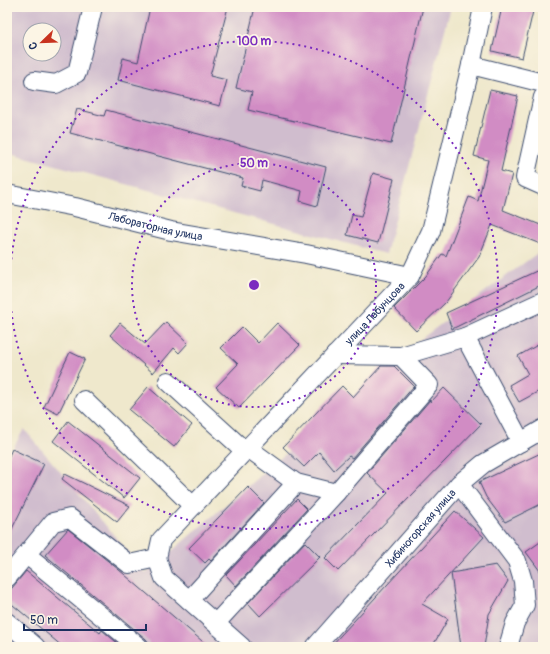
<svg xmlns="http://www.w3.org/2000/svg" width="550" height="654" font-family="Pangolin,sans-serif">
<rect width="100%" height="100%" fill="#fcf5e5"/>
<filter id="ink" filterUnits="userSpaceOnUse"><feTurbulence type="fractalNoise" baseFrequency=".025" numOctaves="2"/><feDisplacementMap in="SourceGraphic" scale="8" xChannelSelector="R" yChannelSelector="G"/><feConvolveMatrix kernelMatrix="1 2 1 2 8 2 1 2 1" color-interpolation-filters="sRGB"/></filter>
<filter id="wash" filterUnits="userSpaceOnUse"><feTurbulence type="fractalNoise" baseFrequency=".012" numOctaves="4" result="noise"/><feDisplacementMap in="SourceGraphic" scale="16" xChannelSelector="R" yChannelSelector="G"/><feGaussianBlur stdDeviation="0.9" result="paint"/><feColorMatrix in="noise" values="0 0 0 0 0 0 0 0 0 0 0 0 0 0 0 0 0 1.4 0 .05"/><feComposite in="paint" operator="in"/></filter>
<g filter="url(#wash)">
<rect width="100%" height="100%" fill="#efe8cc"/>
<path fill="#d0bdce" fill-rule="evenodd" d="M7,7H451L386,254L7,152ZM30,30H54V54H30Z
M543,249V647H7V459L24,429L146,573L414,344Z"/>
<g id="blocks">
<path fill="#d18cc4" d="M150,7H228L210,76L227,80L220,106L118,80L123,58L138,62Z
M255,7H423L391,144L248,110L252,92L236,88Z
M502,7H534L522,58L492,51Z
M490,90L518,96L501,171L512,174L503,210L543,226V245L492,225L479,257L446,302L416,331L394,308L426,276L442,254L446,256L469,197L478,201L488,160L474,156Z
M77,109L104,116L106,110L326,167L317,206L300,201L302,191L262,180L260,191L241,186L243,178L70,133Z
M373,173L394,179L378,243L347,235L352,215L361,217Z
M543,268V284L452,329L446,313Z
M166,322L188,343L179,353L174,348L153,373L110,335L120,323L145,344Z
M277,323L300,345L239,408L216,387L238,364L221,348L242,327L258,343Z
M543,342V389L519,402L509,385L528,374L518,356Z
M70,352L85,359L58,414L44,407Z
M381,366H394L414,386L352,458L349,456L334,470L319,452L304,467L283,447L342,386L353,397Z
M148,387L192,425L174,447L129,410Z
M444,388L481,424L338,571L325,558L388,493L367,473L430,400L431,402Z
M68,421L140,478L124,498L53,441Z
M12,449L44,464L7,539V460Z
M543,452V503L505,522L486,497L479,482Z
M65,474L130,506L117,522L62,479Z
M248,487L264,503L211,561L209,559L205,563L189,548Z
M297,499L307,509L236,586L226,575Z
M455,511L484,537L422,604L448,619L432,647H330Z
M68,529L118,569L209,647H149V643L146,639L45,555Z
M543,540V575L526,552Z
M305,542L320,557L260,616L248,603Z
M496,565L508,581L489,614L484,647H461L451,573Z
M26,571L100,633L102,630L122,647H63L7,600V594Z"/>
</g>
</g>
<g filter="url(#ink)">
<use href="#blocks" fill-opacity="0" stroke="#3b4b6e" stroke-width="1"/>
<g fill="none" stroke-linecap="round" stroke-linejoin="round">
<g stroke="#3b4b6e" stroke-width="20">
<g id="minor">
<path d="M471,65L543,83"/>
<path d="M34,81L56,84L77,73L93,7"/>
<path d="M543,97L525,178L543,186"/>
<path id="s1" d="M7,194L75,207L171,231L306,254L410,276"/>
<path d="M465,337L543,301"/>
<path d="M335,355L401,356L465,337L521,442"/>
<path d="M168,381L245,451"/>
<path d="M84,400L193,506"/>
<path d="M248,448L296,483L336,493"/>
<path d="M459,484L517,561L523,581L525,605L515,623L508,647"/>
<path d="M27,555L139,647"/>
<path id="s2" d="M157,558L161,540L410,276L431,231L471,65L483,7"/>
<path d="M157,558L164,578L242,647"/>
<path d="M7,578L53,522L70,518L129,564L157,558"/>
<path d="M189,600L296,483"/>
<path d="M7,622L36,647"/>
<path d="M216,623L336,493L429,385L401,356"/>
<path id="s3" d="M315,647L459,484L483,464L543,429"/>
</g>
</g>
<use href="#minor" stroke="#fff" stroke-width="18"/>
</g>
</g>
<g fill="none" stroke="#7b2cbf" stroke-width="2" stroke-dasharray="2 4">
<circle cx="254" cy="285" r="122"/>
<circle cx="254" cy="285" r="244"/>
</g>
<g text-anchor="middle" stroke-width="3.5" stroke-linejoin="round" paint-order="stroke">
<g font-size="11" fill="#1b2f5e" stroke="#fcf5e5">
<text dy="4" stroke="none"><textPath href="#s1" startOffset="152">Лабораторная улица</textPath></text>
<text dy="4" stroke="none"><textPath href="#s2" startOffset="330">улица Лабунцова</textPath></text>
<text dy="4" stroke="none"><textPath href="#s3" startOffset="159">Хибиногорская улица</textPath></text>
</g>
</g>
<circle cx="254" cy="285" r="6" fill="#7b2cbf" stroke="#fcf5e5" stroke-width="2"/>
<g font-size="12" text-anchor="middle" font-weight="bold" fill="#7b2cbf" stroke="#fcf5e5" stroke-width="3.5" stroke-linejoin="round" paint-order="stroke">
<text x="254" y="45">100 m</text>
<text x="254" y="167">50 m</text>
</g>
<rect width="550" height="654" fill="none" stroke="#fcf5e5" stroke-width="24"/>
<g transform="translate(42 42) rotate(247)"><circle r="19" fill="#fcf5e5" stroke="#a2a6af"/>
<path d="M0-3L7 15L0 10L-7 15Z" fill="#c8321e"/>
<text y="-6" font-size="11" font-weight="bold" text-anchor="middle" fill="#1b2f5e">С</text>
</g>
<path d="M24 624v6h122v-6" fill="none" stroke="#1b2f5e" stroke-width="2"/>
<text x="30" y="624" font-size="12" fill="#1b2f5e" stroke="#fcf5e5" stroke-width="3" paint-order="stroke">50 m</text>
</svg>
